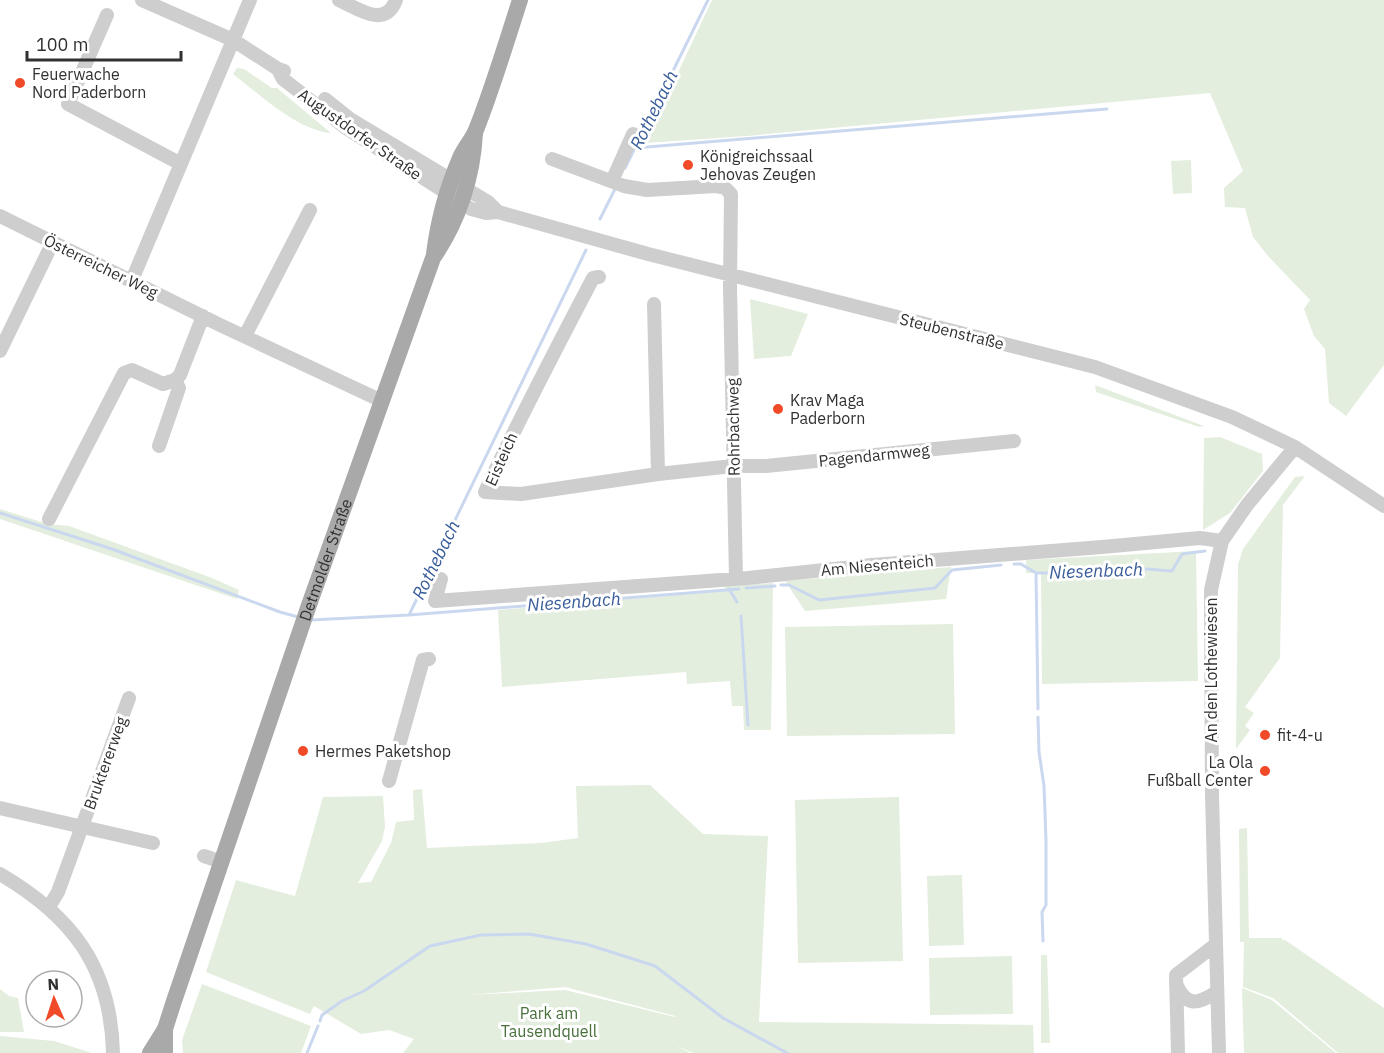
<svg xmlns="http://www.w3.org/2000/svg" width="1384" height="1053" font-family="'IBM Plex Sans',sans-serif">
<rect width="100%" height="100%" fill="#fff"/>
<path fill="#e3eede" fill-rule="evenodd" d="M712,0H1384V365L1346,416L1329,403L1325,349L1314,336L1304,309L1310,300L1268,256L1253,237L1245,208L1225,207L1224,188L1243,171L1210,93L747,136L645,143Z
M237,68L244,69L272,88H277L331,133C298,131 259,94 233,74Z
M1191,160L1192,193L1173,194L1171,161Z
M750,299L808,314L791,356L754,359Z
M1095,385L1204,426L1199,427L1096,392Z
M1220,437L1262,454L1263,471L1230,513L1203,530L1204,438Z
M1305,476L1283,505L1280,658L1245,707L1254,713L1245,726L1250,730L1236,749L1238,564L1243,549L1295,477Z
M0,509L48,524L69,526L212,578L239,590L237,599L0,519Z
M1196,551L1198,681L1042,684L1041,573H1026V560Z
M951,567L946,599L805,611L785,581Z
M773,583L771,730H744L743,706H732L730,681L687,684L686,672L502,687L498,610L725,591V586Z
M953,624L955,734L787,736L785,627Z
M650,785L703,834L768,836L759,1022L1033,1025L1034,1053H693L675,1045L690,1053H403L414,1039L389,1030L361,1034L314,1006L310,1014L206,972L236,880L295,896L323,797L383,796L385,827L382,841L358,883L371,882L391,843L396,822L414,820L413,790L422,789L427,848L541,843L578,838L576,786ZM565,987L675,1016V1017L565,990L468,995Z
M899,797L903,961L798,963L795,800Z
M1247,828L1249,938H1282V940H1285L1384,1008V1053H1338L1273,998L1243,987L1244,942H1240L1239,829Z
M962,875L964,945L929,946L927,876Z
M1041,955H1047L1050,1043H1041Z
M1012,956L1013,1014L930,1015L929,958Z
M202,984L311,1026L301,1053H183L182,1040Z
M1242,988L1272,1000L1336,1053H1244Z
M0,989L9,996L18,998L24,1032H0Z
M0,1036L54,1041L92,1053H0Z"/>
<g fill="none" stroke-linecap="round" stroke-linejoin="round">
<path stroke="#cad8ef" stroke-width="3" d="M635,148L1107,109
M625,168L708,0
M600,219L616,187
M0,513L112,549L280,612L298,617
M1014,564H1021L1036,573H1088L1133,568L1172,571L1182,554L1205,551
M1036,573L1038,709
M781,585H789L819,600L935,588L952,570L1001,565
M746,588L775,586
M729,589L737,602
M409,615L586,250
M741,616L748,725
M311,620L409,615L739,589
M1038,717L1039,752L1044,786L1046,841V905L1042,912L1043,941
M320,1021L322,1015L342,1001L364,991L430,946L481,935L529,934L586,944L655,966L723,1018L787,1053
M307,1053L318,1026"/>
<path stroke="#cecece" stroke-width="14" d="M142,0L233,40L278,69L284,71
M339,0C359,9 385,29 396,0
M107,15L68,104L181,164
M278,69L283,79L346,128L471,209L486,213L498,212L648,254L1095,367L1232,417L1295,447L1384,506
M325,99L350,119L488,202L498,212
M552,159L624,186L647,190L716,186L725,188L731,194L730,287L736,579
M612,181L633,134
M0,216L220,325L382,401
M599,277L593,278C556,349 519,419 485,492L521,494L658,474L733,466H766L1014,441
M132,280L250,0
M654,304L658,474
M245,336L310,210
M0,351L53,242
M159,446L179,388L175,380
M49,519L124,373L132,370L163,384L175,380L180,375L203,316
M441,579L435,601L748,578L872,565L1102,547L1200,538L1222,541
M389,781L423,660L429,659
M0,808L153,843
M204,856L222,862
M0,874C72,916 111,967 113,1053
M49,907L58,892L129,698
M1176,984C1187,1008 1198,1004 1217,992
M1178,1053L1176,975L1215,945
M1219,1053L1212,795L1211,590L1222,541L1247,505L1295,447"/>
<g stroke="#a9a9a9" stroke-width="16">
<path d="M434,254C438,222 447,188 460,158C464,148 472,140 476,130C493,87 506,43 520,0"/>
<path d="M150,1053L165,1029"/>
<path id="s1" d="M165,1053V1029L174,1001L309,605L433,258C458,222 473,177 475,133"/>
</g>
</g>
<g fill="#f14a29" stroke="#fff" stroke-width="2">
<circle cx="20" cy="83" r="6"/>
<circle cx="688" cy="165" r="6"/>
<circle cx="778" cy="409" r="6"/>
<circle cx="1265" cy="735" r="6"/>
<circle cx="303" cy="751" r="6"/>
<circle cx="1265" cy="771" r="6"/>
</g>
<g text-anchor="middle" stroke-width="6" stroke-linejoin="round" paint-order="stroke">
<g font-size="16" fill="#313131" stroke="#fff" text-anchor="start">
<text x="32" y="80">Feuerwache<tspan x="32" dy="18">Nord Paderborn</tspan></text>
<text x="700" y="162">Königreichssaal<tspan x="700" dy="18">Jehovas Zeugen</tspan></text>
<text x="790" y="406">Krav Maga<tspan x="790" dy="18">Paderborn</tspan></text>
<text x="1277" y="741">fit-4-u</text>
<text x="315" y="757">Hermes Paketshop</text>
<text x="1253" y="768" text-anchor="end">La Ola<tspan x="1253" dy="18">Fußball Center</tspan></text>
</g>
<g font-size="16" fill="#313131" stroke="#fff">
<text transform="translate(360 134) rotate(35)" y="6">Augustdorfer Straße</text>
<text transform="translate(101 266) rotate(26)" y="6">Österreicher Weg</text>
<text transform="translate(952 331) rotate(14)" y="6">Steubenstraße</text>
<text transform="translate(733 427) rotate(-91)" y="6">Rohrbachweg</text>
<text transform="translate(874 455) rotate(-6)" y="6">Pagendarmweg</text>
<text transform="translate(501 459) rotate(-66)" y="6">Eisteich</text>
<text dy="6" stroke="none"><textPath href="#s1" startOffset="520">Detmolder Straße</textPath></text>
<text transform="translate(877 565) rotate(-5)" y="6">Am Niesenteich</text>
<text transform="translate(1211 670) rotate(-90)" y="6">An den Lothewiesen</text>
<text transform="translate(105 763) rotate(-70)" y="6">Bruktererweg</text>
</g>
<g font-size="16" fill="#47703a" stroke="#fff">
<text x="549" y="1019">Park am<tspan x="549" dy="18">Tausendquell</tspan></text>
</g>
<g font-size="18" font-style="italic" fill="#385c9a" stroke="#fff">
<text transform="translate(654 110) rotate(-64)" y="6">Rothebach</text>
<text transform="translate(436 560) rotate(-64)" y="6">Rothebach</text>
<text transform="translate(1096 571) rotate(-2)" y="6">Niesenbach</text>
<text transform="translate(574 602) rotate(-4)" y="6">Niesenbach</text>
</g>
</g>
<g transform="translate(54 999) rotate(357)"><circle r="28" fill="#ffffff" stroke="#adadad" stroke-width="1.5"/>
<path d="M0-4.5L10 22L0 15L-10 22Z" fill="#f14a29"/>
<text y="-9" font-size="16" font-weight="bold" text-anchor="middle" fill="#313131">N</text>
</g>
<path d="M27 51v9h154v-9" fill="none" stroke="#313131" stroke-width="3"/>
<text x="36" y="51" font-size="18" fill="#313131" stroke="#ffffff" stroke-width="4.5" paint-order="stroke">100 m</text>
</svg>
